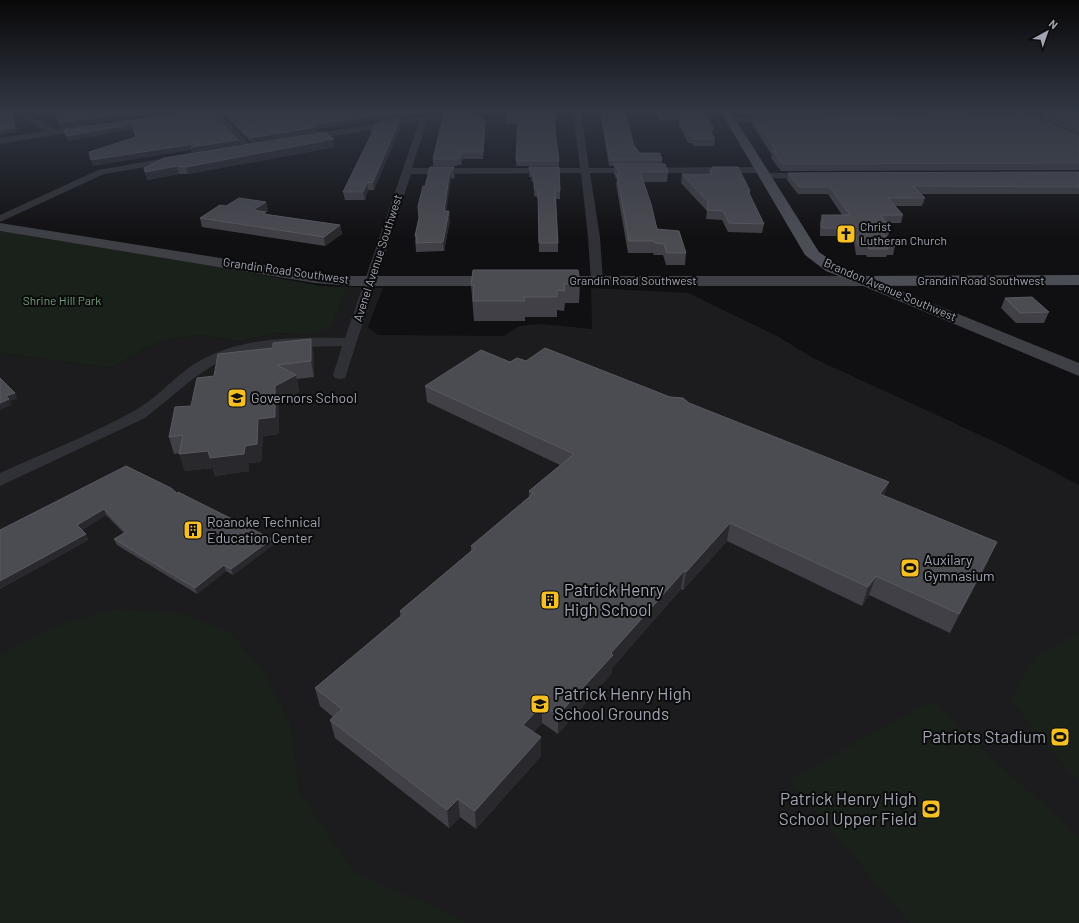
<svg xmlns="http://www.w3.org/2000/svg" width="1079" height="923" font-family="Barlow,sans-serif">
<rect width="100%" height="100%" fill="#100f11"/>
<path fill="#1c1c1e" d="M347,287L383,288L368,327L378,335L504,336L519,326L542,324L592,329L591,288L688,293L777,336L813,358L1004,446L1079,485V923H0V353L112,368L140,351L165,340L200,335L239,341L277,333L315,335L337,309Z"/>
<path fill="#1a211b" d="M0,231L225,268L321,286L347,287L331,326L315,335L277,333L239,341L200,335L165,340L140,351L112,368L0,353Z
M118,609L178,613L229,631L263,671L290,723L299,793L354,872L459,918L466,923H0V656L29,638L67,622Z
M1079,632V781L1071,774L1011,700L1035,657Z
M931,701L1079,838V923H910L789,780Z"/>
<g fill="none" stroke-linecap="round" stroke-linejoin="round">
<path fill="#303136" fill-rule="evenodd" d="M15,112H24L55,129L86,124L90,127L86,130L0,144V138L45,131Z
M210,112H218L251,145L252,147L251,149H245Z
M452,112H469L465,114L427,121L412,168H580L573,112H581L589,168L761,167L766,170L761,173H590L600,237L603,281L601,284H593L591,281L588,237L581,173L411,174L345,378L340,379L335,378L333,375L342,346L270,348L237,355L218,362L194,378L145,418L0,486V473C44,453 90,435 132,412C154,401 170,381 190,367C235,336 293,337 345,338L419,122L305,141L301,138L305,135Z
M1049,112H1079V114L1009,119L1005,117L1009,115Z
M727,118H775L779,120L775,122H730L726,120Z
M178,156L181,157L183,159L181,161L104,174L0,222V215L98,170Z
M764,173H810L815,176L810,179L761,178L759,176Z"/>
<path fill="#3e4046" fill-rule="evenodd" d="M0,223L315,273L352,276H501L507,278L509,281L507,284L501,286H352L315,283L0,231Z
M549,276H865L1079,363V376L863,286H549L543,284L541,281L543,278Z"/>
<path fill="#4c4e55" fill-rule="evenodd" d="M721,112H731L819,252L838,265L867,276L1079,275V285L865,286L826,271L805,255Z"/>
</g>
<path fill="#414046" d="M54,112H169L62,128Z
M220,112H426L406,115L405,118L380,122L379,119L316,129L317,132L252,143Z
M506,112L555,131L559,161V166H516L518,124H505Z
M600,112H625L634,146L640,153L662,160V164L668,172L667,182H643L657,229L686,253L685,265H666L663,255H654L653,253H628L616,184L617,180L614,174V166H609Z
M656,112H704L713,128L712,135L715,139L714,146H693L692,143H688L679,125V120H659Z
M744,112H1030L974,116H747Z
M1044,112H1079V135L1042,118Z
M752,117L1079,136V170L781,171L771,158L772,155L751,123Z
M485,121V127L483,159H463L461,165H457V166H433V159Z
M401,126L374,190H368L365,200H345L343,192Z
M335,147L188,174H179L147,180L144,168Z
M454,167L455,175L454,179L451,178L446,211L450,220L444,251L416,252L415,236L425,186Z
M529,167L560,191V199H556L558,243V252H539L538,200L537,197L534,196V182H532L531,177H529Z
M712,167L750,191V195L764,224L762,233L728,232L722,220L706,219L707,211L681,183L682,174H709L710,169H712Z
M1079,172V194H921L925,198L922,206H895L903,215L901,223H887L891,228L888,236H886L895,246L893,255H887L886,257H867L866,255H856L853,236H820V223L822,215H842L828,194H798L787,180L788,173Z
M266,202L268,211L266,212V214L340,225L342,234L325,246L202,227L200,218L226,206Z
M580,283L579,303H565L564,311L557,310V317H525V321H474L471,285Z
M1005,298L1049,312L1044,323H1016L1001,308Z
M314,355V377L297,379L299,392L279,402V434L263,436L261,462L249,463V471L215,476L213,468L185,471L179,453L174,454L169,437L214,376Z
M526,361L670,397L689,403L885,496L989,560L950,633L869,595L862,606L727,541L683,590L681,589L612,668V673L558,734L542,723L533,732L541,756L476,829L460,817L449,828L335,738L330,720L333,717L320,706L315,688L400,616V611L471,551V546L529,497V491L560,465L427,402L425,386L510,362Z
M178,494L273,545L233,575L226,571L197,594L117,545L114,539L124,533L106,515L82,530L86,534L88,540L0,589V530Z"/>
<path fill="#29282c" d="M13,112H14L17,132L0,135V130Z
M135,112H169L62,128L60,123Z
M405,112H426L406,115L405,118L380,122L379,119L316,129L317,132L252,143L250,138L313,125L380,114Z
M975,112H1030L974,116Z
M400,119L401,126L374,190L373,182Z
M485,121V127L483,159V152Z
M132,124L134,129L68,141L66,136Z
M334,139L335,147L188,174L186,167Z
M238,140L239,145L192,153L191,150L93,166L91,160L200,143Z
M462,152L463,159L461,165V158Z
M177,166L179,174L147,180L145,172Z
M454,167L455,175L454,179L453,170Z
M450,170L451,178L445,220L444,211Z
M367,183L368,190L365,200L363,192Z
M266,202L268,211L266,212L267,221L253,210Z
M449,211L450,220L444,251L443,242Z
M340,225L342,234L325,246L324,237Z
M311,339L314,355V377L311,361Z
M296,375L299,392L279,402V434L263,436L261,462L249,463V471L215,476L213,468L185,471L179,454L245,446L275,386Z
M15,393L18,399L10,401L12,405L0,410V403L6,396Z
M889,482L883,500L880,494Z
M104,509L106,515L80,531L77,525Z
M730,523L727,541L683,590L686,572Z
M86,534L88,540L0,589V581Z
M272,539L273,545L233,575L231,569Z
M997,542L989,560L950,633L959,614Z
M224,565L226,571L197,594L195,588Z
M684,571L681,589L612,668V673L558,734V715L611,653Z
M876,576L869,595L862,606L868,587Z
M542,705V723L523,744V725Z
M541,737V756L476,829L475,811Z
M458,799L460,817L449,828L447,810Z"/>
<path fill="#4b4b52" stroke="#595961" d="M0,112H13L15,128L0,130Z
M55,112H135L60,123Z
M184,112H211L238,140L191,147L200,143L91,160L89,152L136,137L132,124L66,136L64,130Z
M224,112H405L404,113L379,117L380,114L313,125L316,127L250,138Z
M450,112H469L485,121L483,152H462L461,158H457L456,159H433L444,113Z
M506,112H555V131L559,161H516L518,119H505Z
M601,112H625L634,146L640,153H660L662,160H610Z
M659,112H704L713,128H708L715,139H694L692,136H689L679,119L680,113H660Z
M1045,112H1079V127Z
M1027,113L1079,136V163L782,164L773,151H776L752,117L976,116Z
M400,119L373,182L367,183L363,192H343L372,133H371L375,124Z
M324,132L334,139L186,167L177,166L145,172L144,168L164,158Z
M614,164H665L668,172H640L651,204L657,229L679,231L686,253H667L664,244L655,243L654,241H629L617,174H620Z
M430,167H454L453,170H450L444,211H449L443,242L416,243L417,236H415L419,218L418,206L423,186H425Z
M529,167H559L560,191H555L558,243H539L538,192L537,189L534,188V175H532L531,169H529Z
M712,167H738L750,191H748L764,224L729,223L723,211L707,210L708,202L682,174H712L710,169H713Z
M1079,172V187L913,186L925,198H888L903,215H880L891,228H878L895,246H887L888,249H869L868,246H858L854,228H822V215H850L830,187H799L788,173Z
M239,198L266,202L253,210L266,212L263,214L340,225L324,237L200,218L220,205L226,206Z
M473,270H578L580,283L564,284L565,291L557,290V297H523L525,301H473L474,285H471Z
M1032,297L1049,312L1020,313L1005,298Z
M311,339V361L277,365L296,375L275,386V417L258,419L257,444L245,446L244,454L210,458L208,451L179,454L183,435L169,437L175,407L191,406L197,378L214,376L218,354L273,348V343Z
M545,348L670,397L683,398L689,403L889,482L880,494L997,542L959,614L876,576L868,587L730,523L686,572L684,571L611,653L613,655L558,715L542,705L523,725L541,737L475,811L458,799L447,810L330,720L342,709L315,688L404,614L400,611L475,548L471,546L534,493L529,491L574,454L425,386L481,350L510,362L517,358L526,361Z
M0,378L15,393L6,396L9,399L0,403Z
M126,466L171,488L178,494V492L272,539L231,569L224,565L195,588L114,539L126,532L104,509L77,525L86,534L0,581V530Z"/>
<linearGradient id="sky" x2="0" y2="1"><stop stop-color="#090809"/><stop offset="0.46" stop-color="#313743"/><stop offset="1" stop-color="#313743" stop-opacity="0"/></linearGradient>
<rect width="1079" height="241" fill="url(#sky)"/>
<defs>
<g id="church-square" transform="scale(1)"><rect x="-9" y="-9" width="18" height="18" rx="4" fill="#f6bf22" stroke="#0b0b0c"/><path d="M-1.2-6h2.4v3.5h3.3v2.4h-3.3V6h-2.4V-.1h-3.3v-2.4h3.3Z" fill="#111"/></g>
<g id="school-square" transform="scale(1)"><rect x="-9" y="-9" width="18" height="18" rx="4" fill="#f6bf22" stroke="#0b0b0c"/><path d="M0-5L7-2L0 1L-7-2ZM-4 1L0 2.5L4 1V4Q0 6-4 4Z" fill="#111"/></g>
<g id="building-square" transform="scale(1)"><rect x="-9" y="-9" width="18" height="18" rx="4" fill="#f6bf22" stroke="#0b0b0c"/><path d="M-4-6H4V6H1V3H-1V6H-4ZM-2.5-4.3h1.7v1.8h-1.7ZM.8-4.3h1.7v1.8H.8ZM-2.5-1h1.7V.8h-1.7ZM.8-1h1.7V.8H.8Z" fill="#111"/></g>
<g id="stadium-square" transform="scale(1)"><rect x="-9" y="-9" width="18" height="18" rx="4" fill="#f6bf22" stroke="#0b0b0c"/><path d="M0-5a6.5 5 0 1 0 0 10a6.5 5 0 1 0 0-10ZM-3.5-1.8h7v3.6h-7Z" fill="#111"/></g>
</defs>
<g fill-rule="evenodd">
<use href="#church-square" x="846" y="234"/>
<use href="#school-square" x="237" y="398"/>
<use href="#building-square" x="193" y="530"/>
<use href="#stadium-square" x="910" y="568"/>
<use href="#building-square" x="550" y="600"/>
<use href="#school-square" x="540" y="704"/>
<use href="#stadium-square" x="1060" y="737"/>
<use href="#stadium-square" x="931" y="809"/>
</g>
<g text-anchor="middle" stroke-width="4" stroke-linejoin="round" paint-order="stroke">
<g font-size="12" fill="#a0a4b2" stroke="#0b0b0c" text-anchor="start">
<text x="860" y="231">Christ<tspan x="860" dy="14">Lutheran Church</tspan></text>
</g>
<g font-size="12" fill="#a0a4b2" stroke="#0b0b0c">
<text transform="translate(378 258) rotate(-72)" y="4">Avenel Avenue Southwest</text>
<text transform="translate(286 271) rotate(8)" y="4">Grandin Road Southwest</text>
<text x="633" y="285">Grandin Road Southwest</text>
<text x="981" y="285">Grandin Road Southwest</text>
<text transform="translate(890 290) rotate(23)" y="4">Brandon Avenue Southwest</text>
</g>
<g font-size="12" fill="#769e7c" stroke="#0b0b0c">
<text x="62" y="305">Shrine Hill Park</text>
</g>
<g font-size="14" fill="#a0a4b2" stroke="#0b0b0c" text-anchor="start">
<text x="251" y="403">Governors School</text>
<text x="207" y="527">Roanoke Technical<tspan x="207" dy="16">Education Center</tspan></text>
<text x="924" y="565">Auxilary<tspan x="924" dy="16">Gymnasium</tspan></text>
</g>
<g font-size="17" fill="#a0a4b2" stroke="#0b0b0c" text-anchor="start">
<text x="564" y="596">Patrick Henry<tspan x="564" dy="20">High School</tspan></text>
<text x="554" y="700">Patrick Henry High<tspan x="554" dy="20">School Grounds</tspan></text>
<text x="1046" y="743" text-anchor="end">Patriots Stadium</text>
<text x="917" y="805" text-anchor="end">Patrick Henry High<tspan x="917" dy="20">School Upper Field</tspan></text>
</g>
</g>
<g transform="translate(1047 32) rotate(40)" stroke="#0b0b0c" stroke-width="3" paint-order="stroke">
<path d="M0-3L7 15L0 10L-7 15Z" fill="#a0a4b2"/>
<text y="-6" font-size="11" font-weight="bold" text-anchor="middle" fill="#a0a4b2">N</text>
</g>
</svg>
